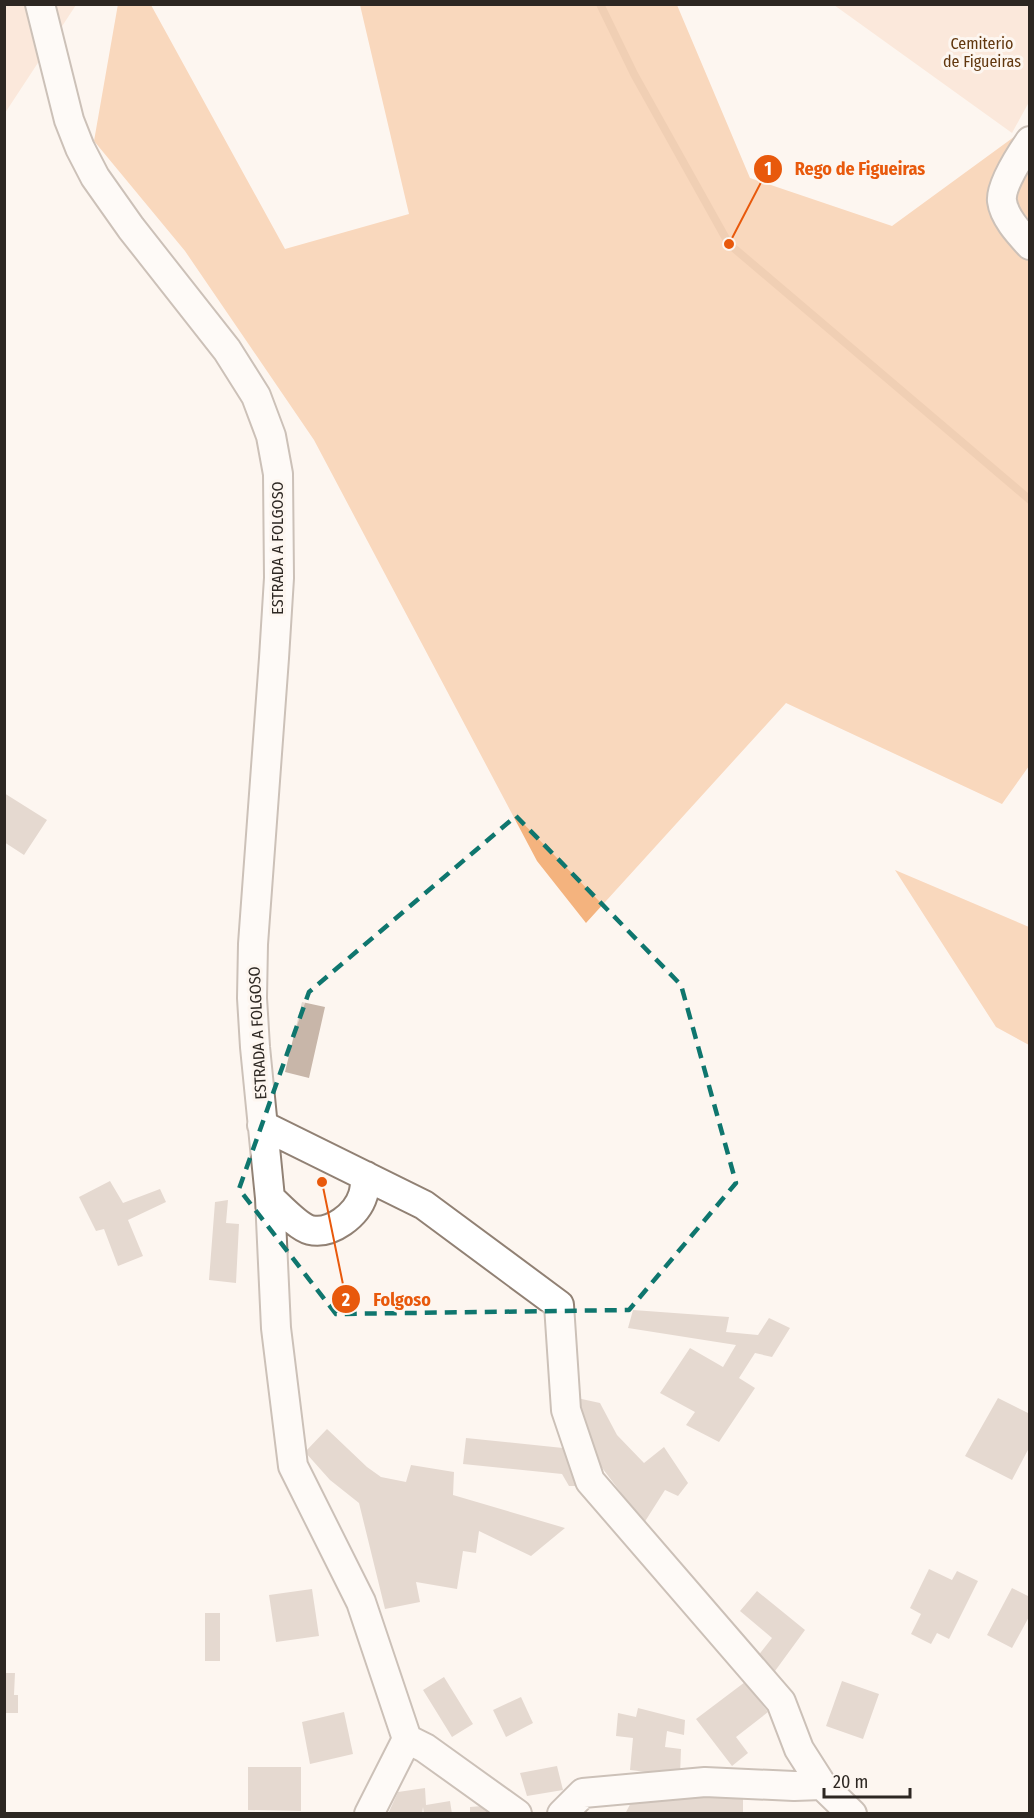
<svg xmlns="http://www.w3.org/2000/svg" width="1034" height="1818" font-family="'Fira Sans Condensed',sans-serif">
<rect width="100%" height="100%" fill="#fdf6f0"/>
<path fill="#f8d8c0" d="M5,5H76L5,113Z
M834,5H1029V102L1012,133Z"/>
<path fill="#f4b37e" d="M118,4L151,5L285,249L409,214L360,5H677L750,178L892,226L1029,126V766L1002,804L786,703L586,923L537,861L314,440L185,251L94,141Z
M895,870L1029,927V1045L996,1027Z"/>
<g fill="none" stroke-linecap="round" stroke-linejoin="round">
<path stroke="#e0a06b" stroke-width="8" d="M600,4L634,74L729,244L1030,500"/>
</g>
<path fill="#c8b6a9" d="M4,793L47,820L24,855L4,842Z
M302,1002L325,1007L309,1078L285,1072Z
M110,1181L123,1203L160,1189L166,1202L128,1220L143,1256L118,1266L104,1229L96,1231L79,1197Z
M228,1200L226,1223L239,1224L236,1283L209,1280L215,1202Z
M633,1310L729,1317L726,1332L758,1335L769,1318L790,1328L772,1357L755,1353L739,1378L755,1388L719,1442L686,1425L695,1412L660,1393L690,1348L723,1367L736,1345L628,1328Z
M577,1398L600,1403L617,1435L644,1463L664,1447L688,1483L678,1496L665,1490L644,1523L593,1456Z
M998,1398L1030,1414V1446L1012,1480L965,1456Z
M327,1429L367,1467L381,1477L406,1482L411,1465L454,1472L453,1495L565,1528L531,1556L479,1531L476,1553L463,1551L457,1589L416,1582L420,1602L385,1609L359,1503L330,1480L305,1452Z
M466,1438L563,1448L581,1486H569L562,1474L463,1464Z
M929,1569L952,1580L957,1571L978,1581L949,1639L937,1633L931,1644L911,1634L921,1614L910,1608Z
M1012,1588L1030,1597V1615L1012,1648L987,1635Z
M312,1589L319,1636L276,1642L269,1595Z
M757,1591L805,1630L775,1671L757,1657L772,1638L740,1611Z
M205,1613H220V1661H205Z
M4,1673H15L14,1695H18V1713H4Z
M444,1677L473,1724L452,1737L423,1690Z
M842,1681L879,1694L863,1739L826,1726Z
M745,1682L768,1712L736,1737L748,1753L732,1766L696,1719Z
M521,1697L533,1723L506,1737L493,1710Z
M638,1708L685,1720L684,1735L667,1731L665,1747L681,1749L680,1776L630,1770L633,1738L616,1736L618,1713L636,1717Z
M344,1712L353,1754L310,1764L302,1722Z
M557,1766L563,1790L527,1796L520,1773Z
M248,1767H301V1811L248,1810Z
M425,1788L426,1805L450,1801L452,1814H424L423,1807L422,1814H388L398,1792Z
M636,1793L743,1794V1814H625Z
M496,1805L497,1814H470V1807Z"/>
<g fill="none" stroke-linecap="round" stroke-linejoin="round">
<g stroke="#918174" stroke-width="32">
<path id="minor" d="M40,4L69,120L80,148L95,177L131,228L227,350L256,396L271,436L278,474L279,578L274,658L253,944L252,998L255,1047L270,1198L276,1328L293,1466L361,1602L407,1739L369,1814
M1030,141C1021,154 1000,186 1002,201C1004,217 1019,233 1030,245
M262,1125L424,1205L559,1305L566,1410L590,1481L781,1702L799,1749L822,1785L852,1814
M270,1198C279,1206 298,1227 310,1230C331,1235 357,1215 363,1195C365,1189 365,1182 366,1176
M407,1739L425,1748L517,1814
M562,1814L583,1793L705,1782L794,1786L822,1785"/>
</g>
<use href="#minor" stroke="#fff" stroke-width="28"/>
</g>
<path d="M0 0H1034V1818H0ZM516,816L681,985L736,1183L629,1310L336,1314L239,1189L309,992Z" fill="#fdf6f0" fill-opacity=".55" fill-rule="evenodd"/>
<path fill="none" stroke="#0f766e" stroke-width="4.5" stroke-dasharray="12 8" stroke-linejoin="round" d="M516,816L681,985L736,1183L629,1310L336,1314L239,1189L309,992Z"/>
<g text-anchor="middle" stroke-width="6" stroke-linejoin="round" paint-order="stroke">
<g font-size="16" fill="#61370e" stroke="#fdf6f0">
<text x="982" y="49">Cemiterio<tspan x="982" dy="18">de Figueiras</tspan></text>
</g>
<g font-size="16" fill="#2d2722" stroke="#fdf6f0">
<text transform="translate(277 548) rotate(-90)" y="6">ESTRADA A FOLGOSO</text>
<text transform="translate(257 1033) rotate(-93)" y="6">ESTRADA A FOLGOSO</text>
</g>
</g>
<path fill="none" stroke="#e8590c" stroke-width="2" d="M729 244L768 169M322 1182L346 1299"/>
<g fill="#e8590c" stroke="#fdf6f0" stroke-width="2">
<circle cx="729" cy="244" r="6"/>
<circle cx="322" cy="1182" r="6"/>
<circle cx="768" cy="169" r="15"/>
<circle cx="346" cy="1299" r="15"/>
</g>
<g font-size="18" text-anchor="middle" font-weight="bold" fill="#fff">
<text x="768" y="175">1</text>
<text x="346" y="1306">2</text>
</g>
<g font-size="18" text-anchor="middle" font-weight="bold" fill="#e8590c" stroke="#fdf6f0" stroke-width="6" stroke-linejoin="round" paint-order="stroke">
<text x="860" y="175">Rego de Figueiras</text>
<text x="402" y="1306">Folgoso</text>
</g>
<rect width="1034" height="1818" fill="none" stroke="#2d2722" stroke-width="12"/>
<path d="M824 1788v9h86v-9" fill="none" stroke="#2d2722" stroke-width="3"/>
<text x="833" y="1788" font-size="18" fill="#2d2722" stroke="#fdf6f0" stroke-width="4.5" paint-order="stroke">20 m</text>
</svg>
